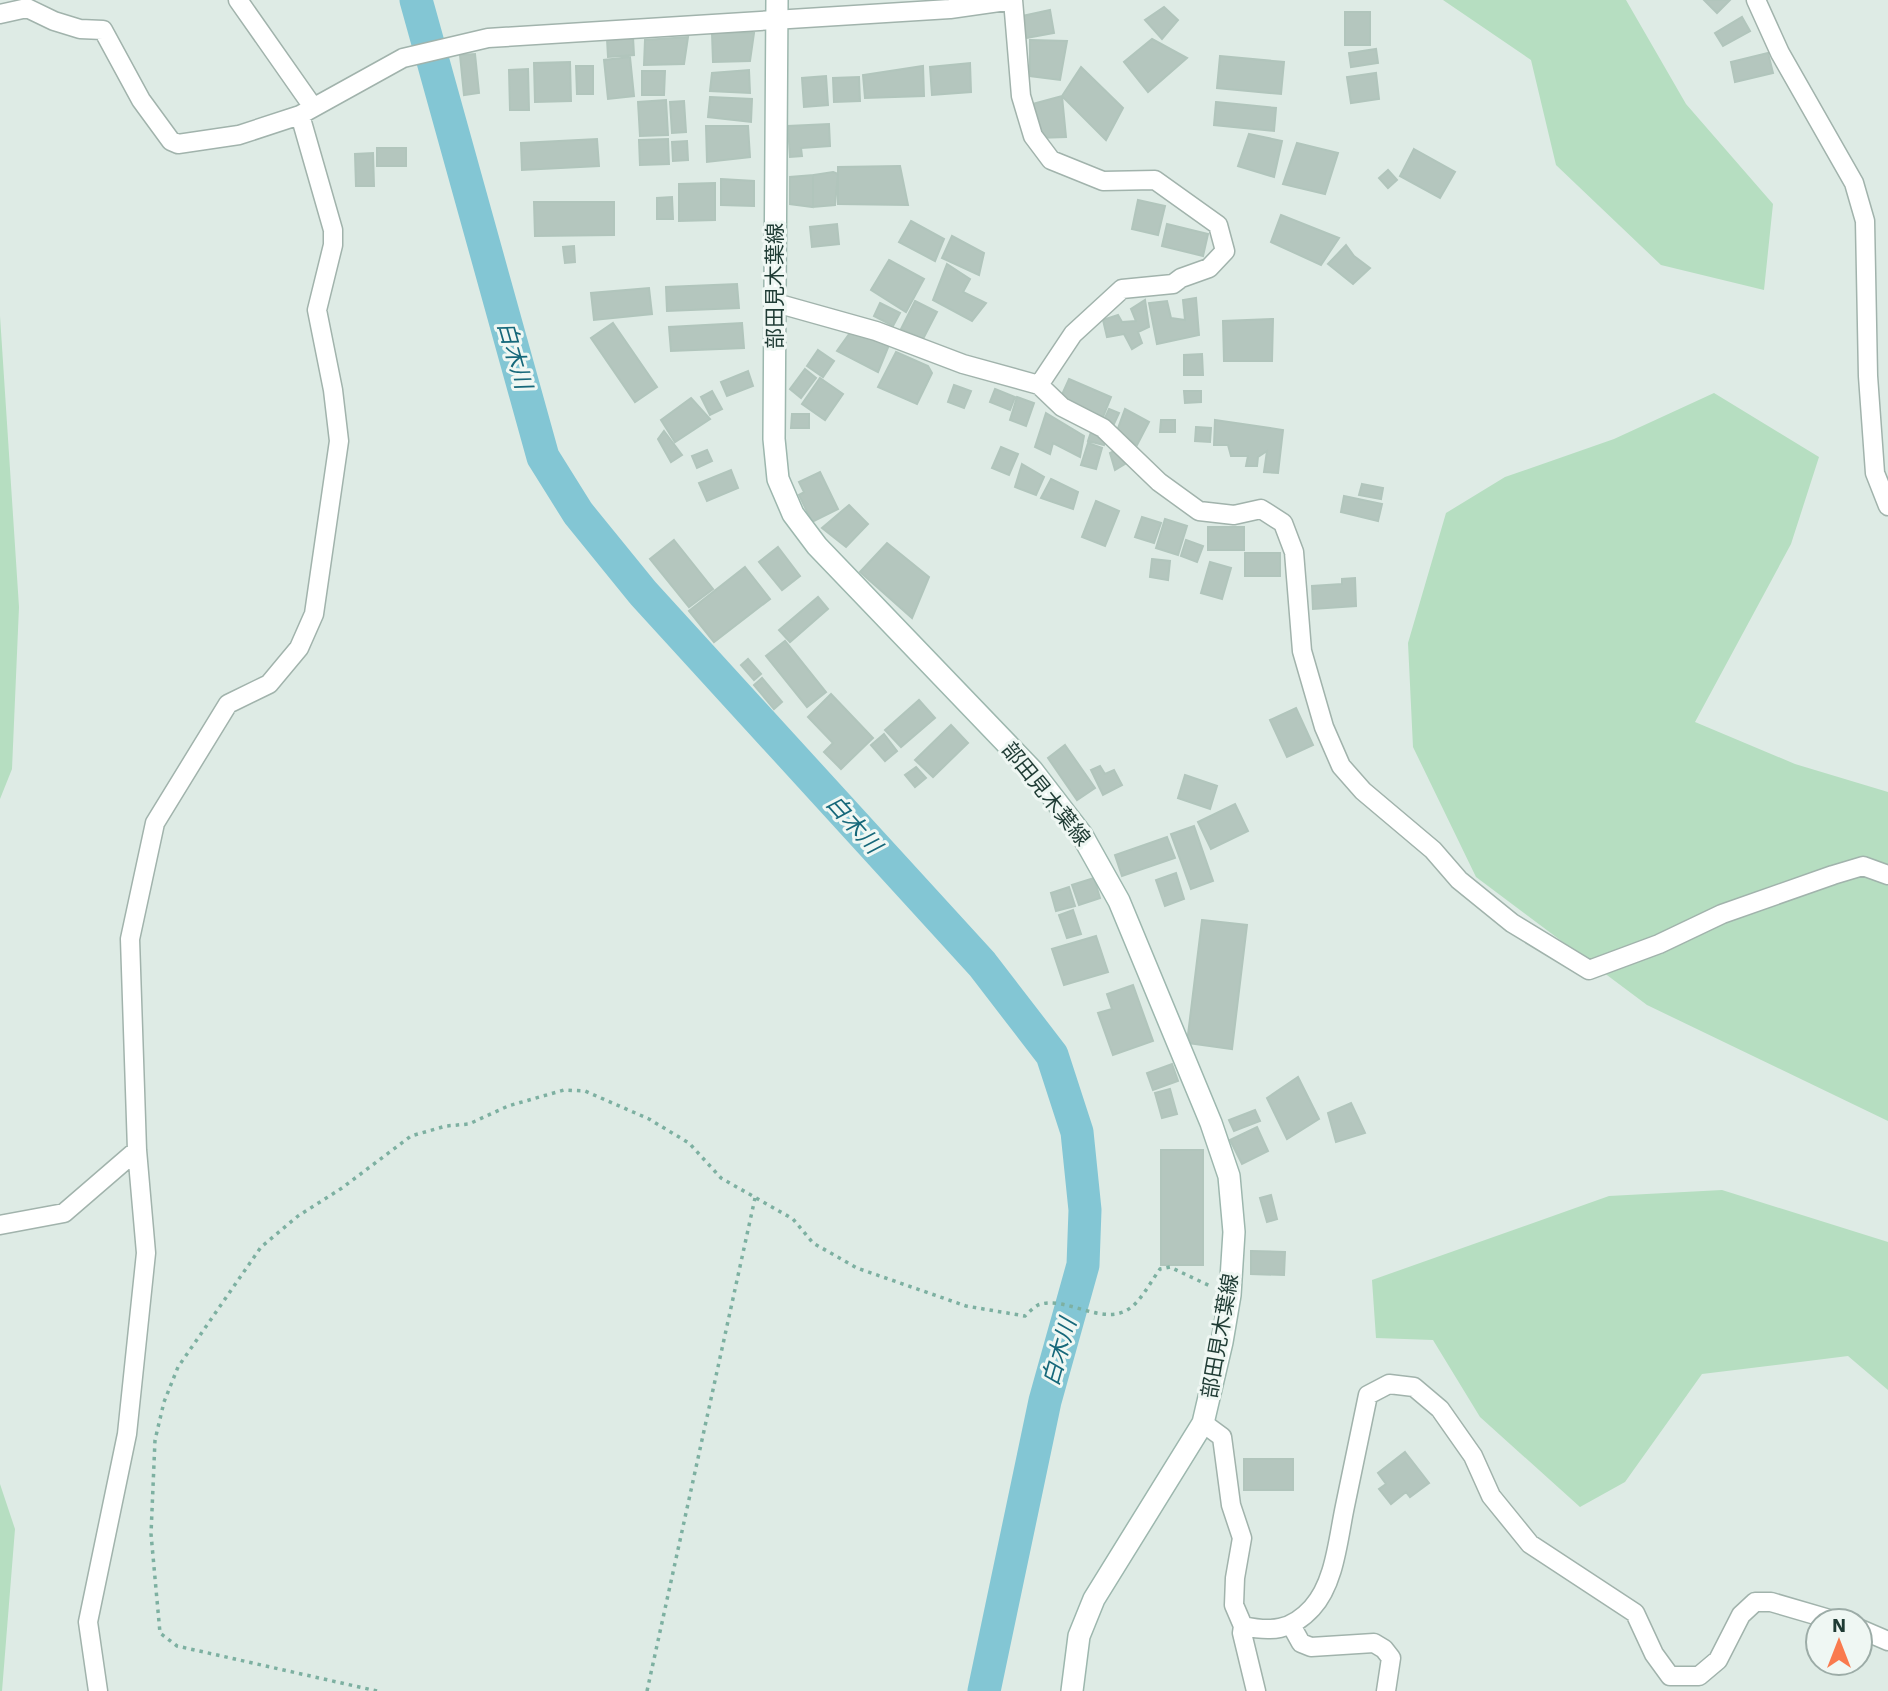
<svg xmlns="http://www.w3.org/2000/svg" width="1888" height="1691" font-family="'Work Sans','Noto Sans JP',sans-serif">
<rect width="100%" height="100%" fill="#deebe5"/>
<path fill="#b6dec1" d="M1443,0H1626L1686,104L1773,204L1764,290L1661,265L1556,165L1531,60Z
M0,316L19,607L12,769L0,799Z
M1714,393L1819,457L1791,544L1695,722L1795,764L1888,792V1121L1647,1005L1476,877L1413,747L1408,643L1446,513L1505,477L1614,439Z
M1722,1190L1888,1242V1390L1848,1356L1702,1374L1625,1482L1580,1507L1480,1417L1433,1340L1376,1338L1372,1280L1609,1196Z
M0,1484L15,1529L2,1691H0Z"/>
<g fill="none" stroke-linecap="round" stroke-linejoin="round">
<path stroke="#83c6d4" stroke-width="33" d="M416,0L543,457L578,513L643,593L982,964L1052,1055L1077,1132L1085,1210L1083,1265L1045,1401L984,1691"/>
</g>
<path fill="#b4c6be" stroke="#b1c5bc" stroke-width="2" d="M1704,0H1730L1717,13Z
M1164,7L1178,20L1162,39L1145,20Z
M1050,10L1054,33L1026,38L1022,16Z
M1345,12H1370V45H1345Z
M1742,17L1750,31L1723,46L1715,33Z
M712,33H754L750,61L713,62Z
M633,37L634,55L608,57L607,39Z
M688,37L684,64L644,65L645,40Z
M1152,39L1187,58L1148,92L1124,62Z
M1030,40L1067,41L1060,80L1030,76Z
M1376,49L1378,63L1351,67L1349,53Z
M1768,53L1773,73L1735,82L1731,62Z
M475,54L479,93L464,95L460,55Z
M1220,56L1284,62L1281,94L1217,88Z
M630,57L634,96L608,99L604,60Z
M570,62L571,101L535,102L534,63Z
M970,63L971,92L932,95L930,67Z
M576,66H593V94H577Z
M923,66L924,96L865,98L863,75Z
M1081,67L1123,108L1106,140L1062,96Z
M528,69L529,110H510L509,70Z
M749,70L750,93L710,91L712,73Z
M642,71H665L664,95H642Z
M1376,73L1379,99L1351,103L1347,77Z
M826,76L828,105L804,107L802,78Z
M859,77L860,101L834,102L833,78Z
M1062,96L1066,137L1037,138L1029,105Z
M710,97L752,99L751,122L708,117Z
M666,100L668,135L640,136L638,102Z
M684,101L686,132L672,133L670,102Z
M1216,102L1276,108L1274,131L1214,125Z
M829,124L830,146L801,148L802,156L790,157L788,126Z
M706,126H748L750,157L707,162Z
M1249,134L1282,141L1274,177L1238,166Z
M597,139L599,166L522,170L521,143Z
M668,139L669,164L640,165L639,140Z
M687,141L688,160L673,161L672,142Z
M1297,143L1338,153L1325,194L1283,184Z
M377,148H406V166H377Z
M1414,149L1455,172L1440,198L1400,176Z
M373,153L374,186H356L355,154Z
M900,166L908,205L838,204V167Z
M1388,170L1397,180L1388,188L1379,178Z
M833,172L838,174L835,205L813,207V175Z
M813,175V207L790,204V177Z
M721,179L754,181V206L721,205Z
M715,183V220L679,221V184Z
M672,197L673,219H657V198Z
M1138,200L1165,206L1158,235L1132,229Z
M534,202H614V235L535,236Z
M1281,215L1339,238L1321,265L1271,242Z
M911,221L944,239L935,261L899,242Z
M837,224L839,244L812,247L810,227Z
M1167,224L1208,234L1203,256L1162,246Z
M952,236L984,253L979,275L942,258Z
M1346,245L1354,256L1370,268L1353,284L1328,264Z
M574,246L575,262L565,263L563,247Z
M889,260L924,279L906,312L871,290Z
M947,264L970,279L963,292L986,303L972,321L933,300Z
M737,284L739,308L667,311L666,287Z
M649,288L652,314L594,320L591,293Z
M1196,298L1199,335L1157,344L1149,303L1167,301L1171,318L1185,320L1183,300Z
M1145,300L1149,327L1138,332L1142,343L1132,349L1124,334L1107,337L1103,320L1118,315L1122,322L1136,321L1131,309Z
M915,301L937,312L923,339L901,329Z
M880,303L900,313L893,326L874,316Z
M1273,319L1272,361H1224L1223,321Z
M613,323L657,387L635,402L591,338Z
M742,323L744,348L671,351L669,327Z
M852,330L889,345L878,372L837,351Z
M818,350L834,361L823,377L807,366Z
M896,352L928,366L932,373L917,404L878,387Z
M1202,354L1203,375H1184V355Z
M805,369L816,378L801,398L790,389Z
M748,371L753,386L727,396L721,382Z
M820,378L843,394L825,420L802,404Z
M1069,379L1111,397L1103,417L1060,399Z
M954,385L971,391L964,408L948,402Z
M995,389L1015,397L1010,410L990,402Z
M712,391L722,409L710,415L701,397Z
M1184,391H1201V402L1185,403Z
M1017,397L1034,403L1026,426L1010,420Z
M691,398L710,419L675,442L661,420Z
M1109,409L1119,413L1113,426L1103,422Z
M1125,409L1149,422L1137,445L1117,431Z
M1046,413L1084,436L1080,457L1053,443L1050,454L1035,447Z
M792,414H809V428H791Z
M1161,420H1175V432H1160Z
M1215,420L1283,430L1278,473L1264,472L1267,451L1258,457L1257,466H1246L1248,456H1231L1228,445H1214Z
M1196,427L1211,428L1210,442L1195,441Z
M664,431L682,455L671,462L658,439Z
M1091,432L1107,436L1104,445L1088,441Z
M1088,443L1102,448L1096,469L1081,465Z
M1001,447L1018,454L1009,475L992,468Z
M707,450L712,461L697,468L692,456Z
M1116,450L1125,464L1115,470L1110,453Z
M1022,464L1044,477L1036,495L1015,487Z
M731,470L738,488L707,501L699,483Z
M820,472L838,509L812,522L799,495L804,492L799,482Z
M1051,479L1078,492L1073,509L1041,498Z
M1362,484L1383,488L1381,499L1359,495Z
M1344,496L1382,504L1378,521L1341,512Z
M1096,501L1119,511L1105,546L1082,537Z
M849,505L868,524L846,547L822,528Z
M1142,517L1161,523L1154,543L1135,537Z
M1165,519L1187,526L1178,555L1156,548Z
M1208,527H1244V550H1208Z
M674,540L713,589L689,607L650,559Z
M1186,540L1203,546L1197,562L1181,556Z
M887,543L929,577L912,618L860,572Z
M778,547L800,576L782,590L759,562Z
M1245,553H1280V576H1245Z
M1152,559L1170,561L1168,580L1150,577Z
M1210,562L1231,568L1222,599L1201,593Z
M745,567L770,599L714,642L689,611Z
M1355,578L1356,606L1313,609L1312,586L1342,584V579Z
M818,597L828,609L790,642L779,630Z
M785,641L826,692L807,707L766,656Z
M748,659L761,674L754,680L741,665Z
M762,678L782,702L774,709L754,685Z
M831,694L873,738L841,769L824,752L833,743L808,717Z
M919,700L935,718L901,747L885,730Z
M1296,708L1313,745L1287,757L1270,720Z
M951,725L968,743L933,777L915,760Z
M884,734L897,751L885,761L871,745Z
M1065,745L1095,788L1077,800L1048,758Z
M1100,766L1105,774L1114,770L1122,785L1103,795L1091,770Z
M916,767L926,778L915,787L905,775Z
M1185,775L1217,786L1210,809L1178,798Z
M1235,804L1248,831L1211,849L1198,822Z
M1194,826L1213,881L1191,889L1171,834Z
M1167,837L1175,858L1122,876L1115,855Z
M1176,873L1184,899L1165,906L1156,880Z
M1094,878L1100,898L1079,905L1072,885Z
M1069,887L1075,906L1056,911L1051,893Z
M1073,910L1081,934L1067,938L1059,915Z
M1202,920L1247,925L1232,1049L1187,1043Z
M1096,936L1108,972L1064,985L1052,949Z
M1133,985L1153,1041L1113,1055L1098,1013L1112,1009L1107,994Z
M1172,1064L1178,1081L1153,1090L1147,1073Z
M1298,1077L1319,1119L1287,1139L1267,1098Z
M1170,1089L1177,1114L1162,1118L1155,1093Z
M1351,1103L1365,1133L1336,1142L1328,1113Z
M1255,1110L1260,1121L1234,1131L1229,1120Z
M1257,1127L1268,1151L1242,1164L1230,1140Z
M1161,1150H1203V1265H1161Z
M1271,1195L1277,1219L1267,1222L1260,1198Z
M1251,1251L1285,1252L1284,1275L1251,1274Z
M1405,1452L1429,1483L1410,1497L1406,1492L1391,1504L1379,1489L1386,1484L1378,1473Z
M1244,1459H1293V1490H1244Z"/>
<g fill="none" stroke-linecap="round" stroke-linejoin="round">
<g stroke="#a1b3ac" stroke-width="21">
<path id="minor" d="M238,0L313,107
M1756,0L1780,53L1854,183L1865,221L1868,376L1875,473L1888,506
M0,14L27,8L54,21L80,29L103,30L141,100L171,141L178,144L239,135L300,115L403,58L488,38L950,9L1013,0L1021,96L1033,136L1051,160L1103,181L1155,180L1218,225L1225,251L1209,268L1181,278L1173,284L1122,289L1073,334L1039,385
M776,303L876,331L963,364L1039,385L1062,407L1103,428L1159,482L1199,511L1234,515L1261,509L1283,523L1294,552L1302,651L1324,727L1341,766L1363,791L1433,850L1459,880L1512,923L1589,970L1659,944L1722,914L1833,875L1863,866L1888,875
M0,1225L64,1213L137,1150
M1203,1423L1222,1437L1231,1505L1242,1538L1235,1578L1234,1605L1243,1626C1271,1632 1291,1631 1312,1608C1335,1583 1338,1539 1345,1506C1353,1469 1360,1432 1368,1395L1389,1384L1414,1387L1440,1409L1473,1456L1491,1496L1530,1544L1635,1613L1654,1654L1670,1676H1699L1718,1660L1741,1615L1755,1602H1771L1836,1621
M1291,1625L1301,1643L1311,1647L1374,1643L1384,1649L1391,1658L1386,1691
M1243,1626L1242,1633L1256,1691
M1860,1629L1888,1641
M98,1691L88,1622L127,1434L146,1253L137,1150L130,939L155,823L228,704L269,684L299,648L314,614L339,441L333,390L317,310L333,245V230L300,115"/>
</g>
<g stroke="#9db7ae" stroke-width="24">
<path id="secondary" d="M777,0L774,439L778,479L793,514L817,546L1032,770L1082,835L1119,901L1211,1123L1229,1176L1234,1232L1230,1295L1222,1342L1203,1423L1094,1599L1079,1636L1072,1691"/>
</g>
<path stroke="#7db0a1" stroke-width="3.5" stroke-dasharray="3.5 5" stroke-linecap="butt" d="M377,1691L177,1646L160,1633L151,1534L155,1440L164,1402L178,1367L261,1247L298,1216L342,1188L411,1136L446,1126L469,1124L508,1106L564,1090L585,1091L649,1119L689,1143L721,1178L793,1219L813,1243L857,1268L966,1306L1025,1316C1029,1312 1034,1307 1038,1305C1067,1294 1106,1331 1134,1305C1144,1295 1152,1280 1160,1269L1170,1267L1210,1286
M647,1691L755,1198"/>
<use href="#minor" stroke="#fff" stroke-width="18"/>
<use href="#secondary" stroke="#fff" stroke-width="21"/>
</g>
<g text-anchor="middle" stroke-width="6" stroke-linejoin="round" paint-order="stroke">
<g font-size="21" fill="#1f3b34" stroke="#eff7f3">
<text transform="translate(775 286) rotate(-90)" y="7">部田見木葉線</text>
<text transform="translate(1046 794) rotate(51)" y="7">部田見木葉線</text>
<text transform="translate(1220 1336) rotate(-80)" y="7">部田見木葉線</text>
</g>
<g font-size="23" font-style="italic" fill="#16687a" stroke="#eff7f3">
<text transform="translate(515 355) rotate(74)" y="8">白木川</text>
<text transform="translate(854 824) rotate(48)" y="8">白木川</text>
<text transform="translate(1059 1352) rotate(-74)" y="8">白木川</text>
</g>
</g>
<g transform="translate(1839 1642)"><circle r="33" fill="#eff7f3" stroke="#9caca7" stroke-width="2"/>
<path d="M0-5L12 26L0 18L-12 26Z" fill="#f97a4e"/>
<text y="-10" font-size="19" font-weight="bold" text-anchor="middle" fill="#1f3b34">N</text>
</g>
</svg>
